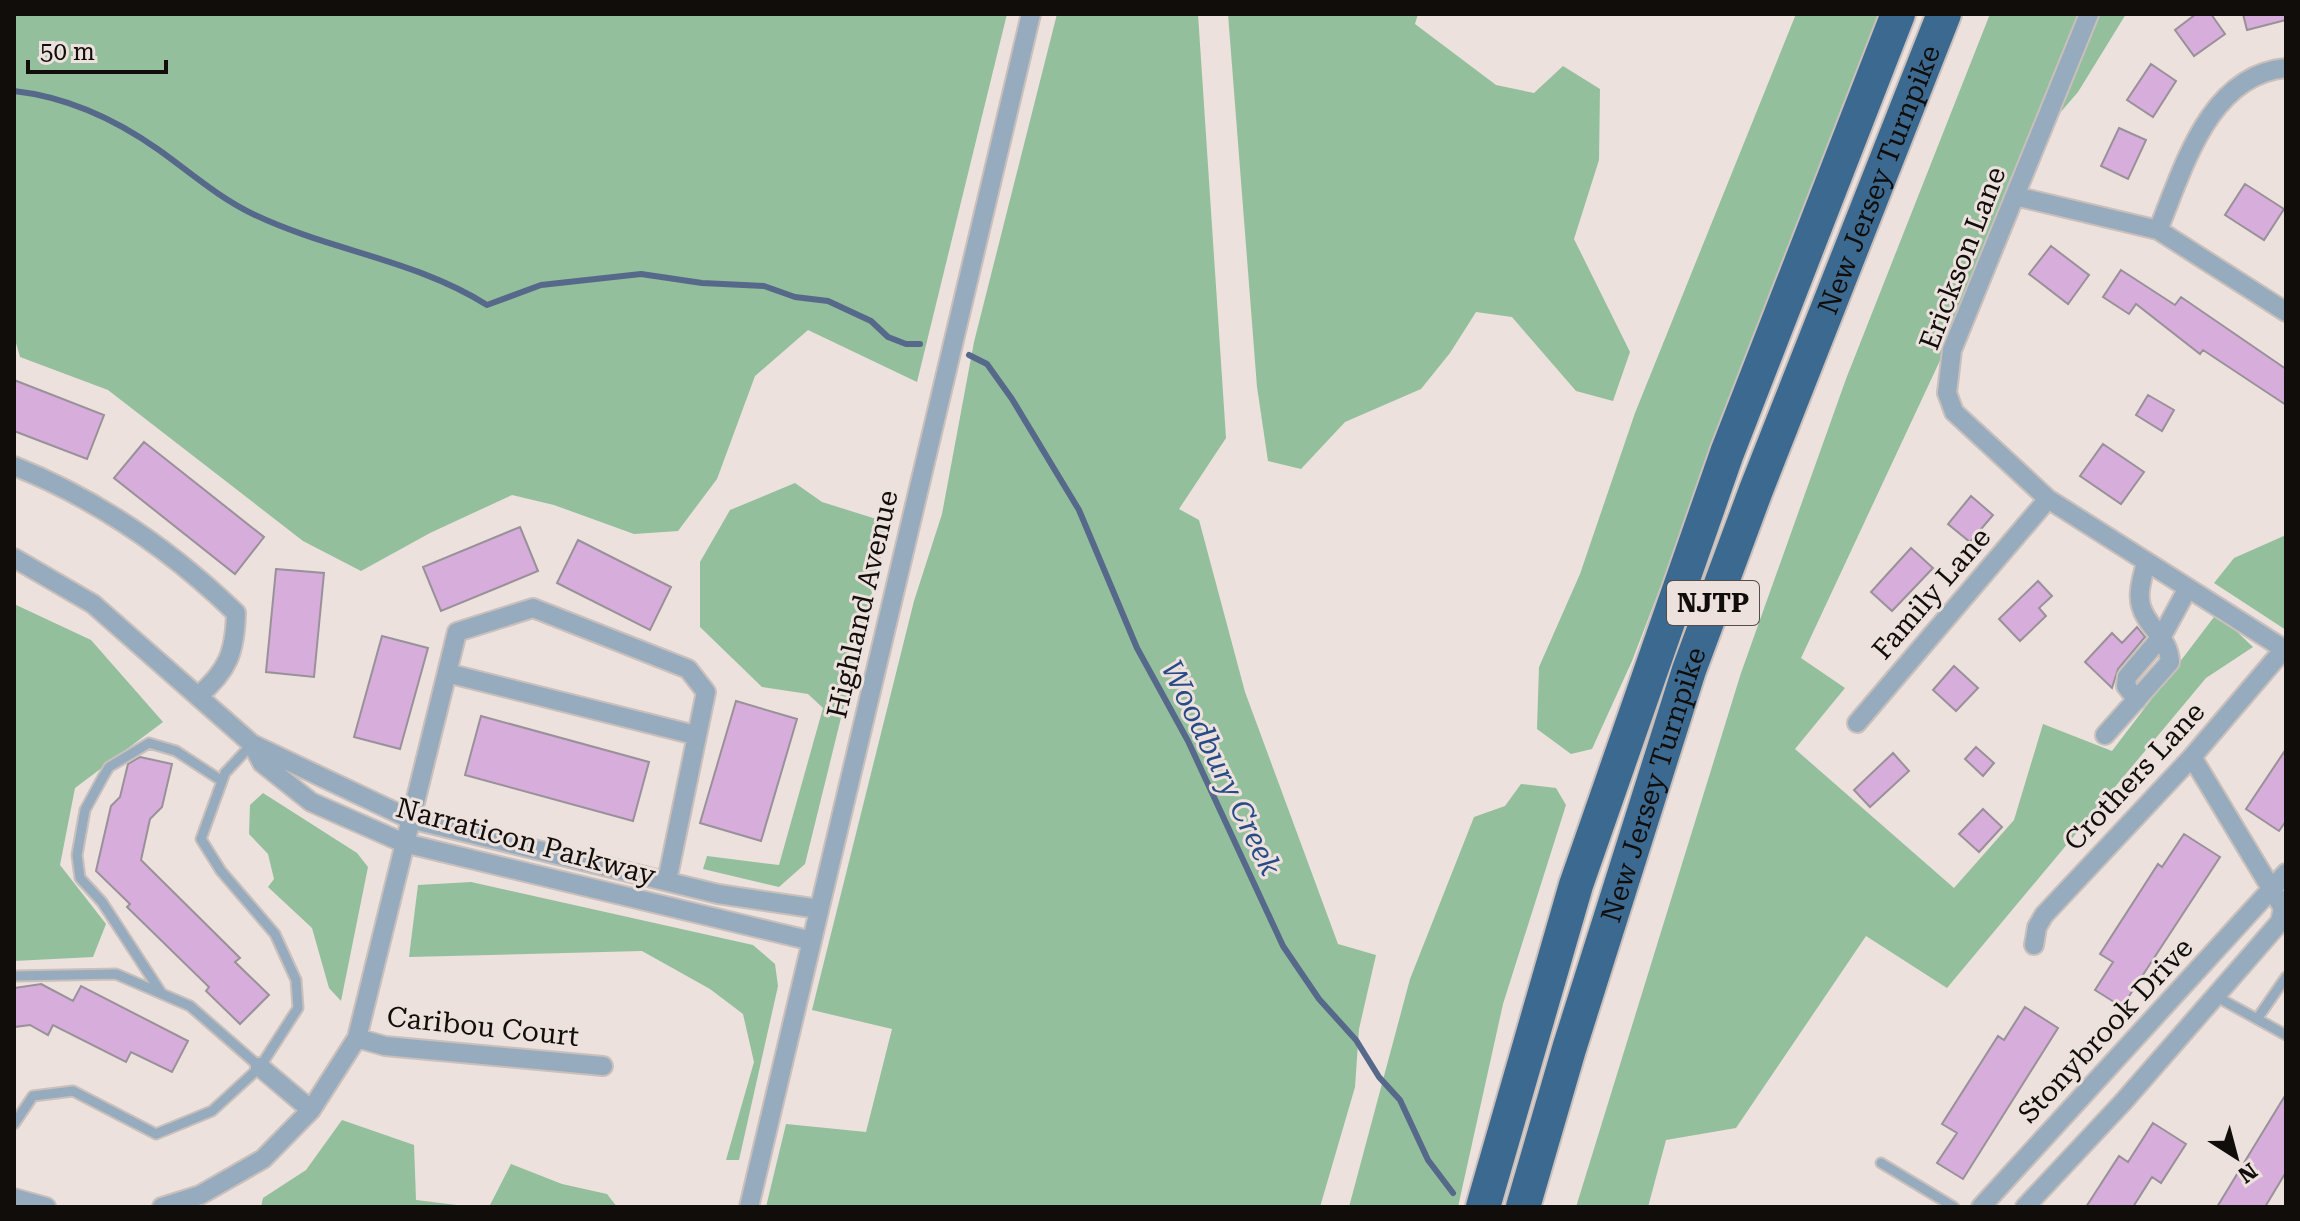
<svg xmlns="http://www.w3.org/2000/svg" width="2300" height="1221" font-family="'Roboto Serif',serif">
<rect width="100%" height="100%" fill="#ece1dc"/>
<path fill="#93bf9c" d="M14,14H1007L917,382L808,330L755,376L717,479L678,531L634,534L554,505L512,495L430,533L361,571L303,541L108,390L20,357L14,336Z
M1057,14H1198L1226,438L1179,509L1199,520L1245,692L1338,944L1376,955L1359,1029L1355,1087L1320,1207H766L786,1124L866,1132L892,1029L812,1010L914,601L942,514L974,342Z
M1228,14H1418L1415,24L1496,85L1534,93L1563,66L1600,89L1599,160L1574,239L1630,352L1613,401L1576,391L1512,317L1476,312L1450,353L1421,389L1345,422L1301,469L1268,461L1257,387Z
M1796,14H1880L1632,661L1592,749L1571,754L1537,729L1539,667L1580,574L1635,413Z
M1990,14H2126L2078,92L2034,143L1972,292L1801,658L1845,688L1795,749L1954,888L2014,820L2043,724L2112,751L2214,617L2234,629L2253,647L2206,678L1947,988L1866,936L1736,1128L1666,1140L1648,1207H1576L1741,673L1846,379Z
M795,483L822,502L889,523L805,864L779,887L703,869L707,856L779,865L823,708L808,694L762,687L700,627V562L730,510Z
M2286,535V630L2214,583L2234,558Z
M14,604L91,640L163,722L75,788L60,865L106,924L93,957L14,961Z
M1521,784L1556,788L1566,805L1503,1004L1458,1207H1349L1410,979L1474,817L1505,806Z
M263,793L357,853L368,867L341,1001L329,988L312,928L268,887L274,879L268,854L249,834L250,805Z
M471,882L753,945L775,964L778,986L739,1160H726L754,1062L743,1014L710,989L642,951L409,957L418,885Z
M342,1120L414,1145L416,1200L473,1207H261L263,1198L306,1170Z
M511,1164L562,1184L607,1194L617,1207H489Z"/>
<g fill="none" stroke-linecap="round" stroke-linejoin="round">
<path stroke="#56698a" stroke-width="6" d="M14,91C68,97 115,119 159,150C191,173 219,198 255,215C331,251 416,260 487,305L541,285L641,274L702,283L764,286L795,297L828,301L871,321L888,337L906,344H920
M969,355L987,364L1012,399L1079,510L1137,648L1188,741L1283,946L1319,999L1356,1040L1379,1077L1400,1100L1428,1160L1453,1193"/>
</g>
<path fill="#d7addb" stroke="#999199" stroke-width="2" d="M2196,14H2211L2225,34L2194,56L2175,30Z
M2243,14H2286V20L2247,30Z
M2151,64L2176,81L2153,117L2127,100Z
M2119,128L2146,140L2128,179L2101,166Z
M2245,184L2284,209L2264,240L2225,215Z
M2051,246L2089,275L2068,304L2029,274Z
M2121,270L2175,305L2181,297L2286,369V405L2203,350L2200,354L2136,304L2129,314L2103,297Z
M14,380L104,415L87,459L14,431Z
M2148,395L2174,410L2162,431L2136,415Z
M144,442L264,537L235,574L114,478Z
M2103,444L2144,472L2121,504L2080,476Z
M1971,496L1993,515L1970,542L1948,524Z
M520,527L538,571L441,611L423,567Z
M578,540L671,587L650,630L557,583Z
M1911,548L1933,568L1892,611L1871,592Z
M276,569L324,573L314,677L266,672Z
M2038,581L2052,596L2039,608L2046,616L2020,641L1999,619Z
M2137,627L2145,637L2118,669L2112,688L2085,662L2112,633L2122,643Z
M382,636L428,648L400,749L354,737Z
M1954,666L1978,688L1956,711L1933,690Z
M736,701L797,719L761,841L700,823Z
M481,716L649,762L633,821L465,775Z
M1976,747L1994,763L1983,776L1965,759Z
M2286,749V821L2279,831L2246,809Z
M1893,753L1909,771L1870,807L1854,790Z
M140,757L172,764L162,807L150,819L141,860L240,958L235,962L269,995L240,1024L206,991L209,987L127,907L130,904L96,871L111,806L120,797L128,764Z
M1983,809L2002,827L1979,852L1959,834Z
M2184,834L2220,857L2122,1007L2095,990L2113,962L2100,954L2158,864L2162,867Z
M41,984L73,1001L81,986L188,1041L172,1072L131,1052L126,1062L53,1025L48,1035L30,1025L14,1027V988Z
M2025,1007L2058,1028L1963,1179L1937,1163L1957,1133L1942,1124L1998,1036L2004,1040Z
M2286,1094V1172L2265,1207H2217Z
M2153,1123L2186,1144L2161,1183L2152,1177L2133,1207H2086L2119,1156L2128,1162Z"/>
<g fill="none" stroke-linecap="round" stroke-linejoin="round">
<g stroke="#c9bfbb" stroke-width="13">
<path id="service" d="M14,976L116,974L190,1006L260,1067
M162,994L102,902L80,878L77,855L85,810L103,777L109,767L149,743L176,751L222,781
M2217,997L2286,1035
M2257,1019L2286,977
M14,1124L33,1096L73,1091L156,1134L212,1111L260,1067L298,1008L296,980L275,934L221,871L201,839L225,773L252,744
M1881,1163L1954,1207"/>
</g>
<g stroke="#c9bfbb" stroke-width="22">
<path id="minor" d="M2015,196L2158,230L2286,312
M2158,230C2183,170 2208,75 2286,68
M14,466C97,499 172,551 236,613C235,652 228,671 198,696
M14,558L93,604L252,744L262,763L311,802L404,843L812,941
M447,673L695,735
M2137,700L2126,686L2127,677L2162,636L2188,588
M1857,723L2048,499
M2105,735L2170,662C2169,637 2147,628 2141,606C2137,592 2143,576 2146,562
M252,744L410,819L718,894L819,909
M2034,945L2037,927L2044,915L2192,757L2284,649L2048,499L1954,412L1947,393L1952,350L2089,14
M357,1038L385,1046L603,1066
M260,1067L311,1110
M14,1198L46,1207
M162,1207L200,1195L263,1159L311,1110L357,1038L457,632L533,608L688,669L706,692L667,881
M749,1207L1031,14
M1981,1207L2286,873
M2025,1207L2124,1101L2280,922L2283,908L2192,757"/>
</g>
<g stroke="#c9bfbb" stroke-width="38">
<g id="motorway">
<path d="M1483,1207L1576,885L1727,453L1898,14"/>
<path id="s1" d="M1523,1207L1569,1049L1689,670L1756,490L1944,14"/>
</g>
</g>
<use href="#service" stroke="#97abbe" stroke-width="9"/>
<use href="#minor" stroke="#97abbe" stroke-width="18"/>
<use href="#motorway" stroke="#3c698f" stroke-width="34"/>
</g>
<g text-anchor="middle" stroke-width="6" stroke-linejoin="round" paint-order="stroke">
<rect fill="#ece1dc" stroke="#524d4a" stroke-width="2" x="1667" y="581" width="92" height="44" rx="6"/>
<g font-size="26" font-weight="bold" fill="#100d0b">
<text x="1713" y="612">NJTP</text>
</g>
<g font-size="28" fill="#100d0b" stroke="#ece1dc">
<text dy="10" stroke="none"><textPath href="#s1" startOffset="1088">New Jersey Turnpike</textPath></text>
<text transform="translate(1962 258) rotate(-69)" y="10">Erickson Lane</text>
<text transform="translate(1931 593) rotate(-49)" y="10">Family Lane</text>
<text transform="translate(862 604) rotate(-77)" y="10">Highland Avenue</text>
<text transform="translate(2134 776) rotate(-47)" y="10">Crothers Lane</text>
<text dy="10" stroke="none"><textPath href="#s1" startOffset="442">New Jersey Turnpike</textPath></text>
<text transform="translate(526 841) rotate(15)" y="10">Narraticon Parkway</text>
<text transform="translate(483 1026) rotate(6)" y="10">Caribou Court</text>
<text transform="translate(2105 1030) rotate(-47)" y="10">Stonybrook Drive</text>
</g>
<g font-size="30" font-style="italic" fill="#284b88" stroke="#ece1dc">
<text transform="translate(1221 768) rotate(64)" y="10">Woodbury Creek</text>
</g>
</g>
<rect width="2300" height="1221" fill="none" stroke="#100d0b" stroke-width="32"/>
<g transform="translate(2236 1157) rotate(144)" stroke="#ece1dc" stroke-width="6" paint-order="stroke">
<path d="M0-6L14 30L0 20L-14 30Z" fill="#100d0b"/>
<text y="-12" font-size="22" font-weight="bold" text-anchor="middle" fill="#100d0b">N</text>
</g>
<path d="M28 60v12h138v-12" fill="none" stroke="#100d0b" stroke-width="4"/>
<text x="40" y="60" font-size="24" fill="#100d0b" stroke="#ece1dc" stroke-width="6" paint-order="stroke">50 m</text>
</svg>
